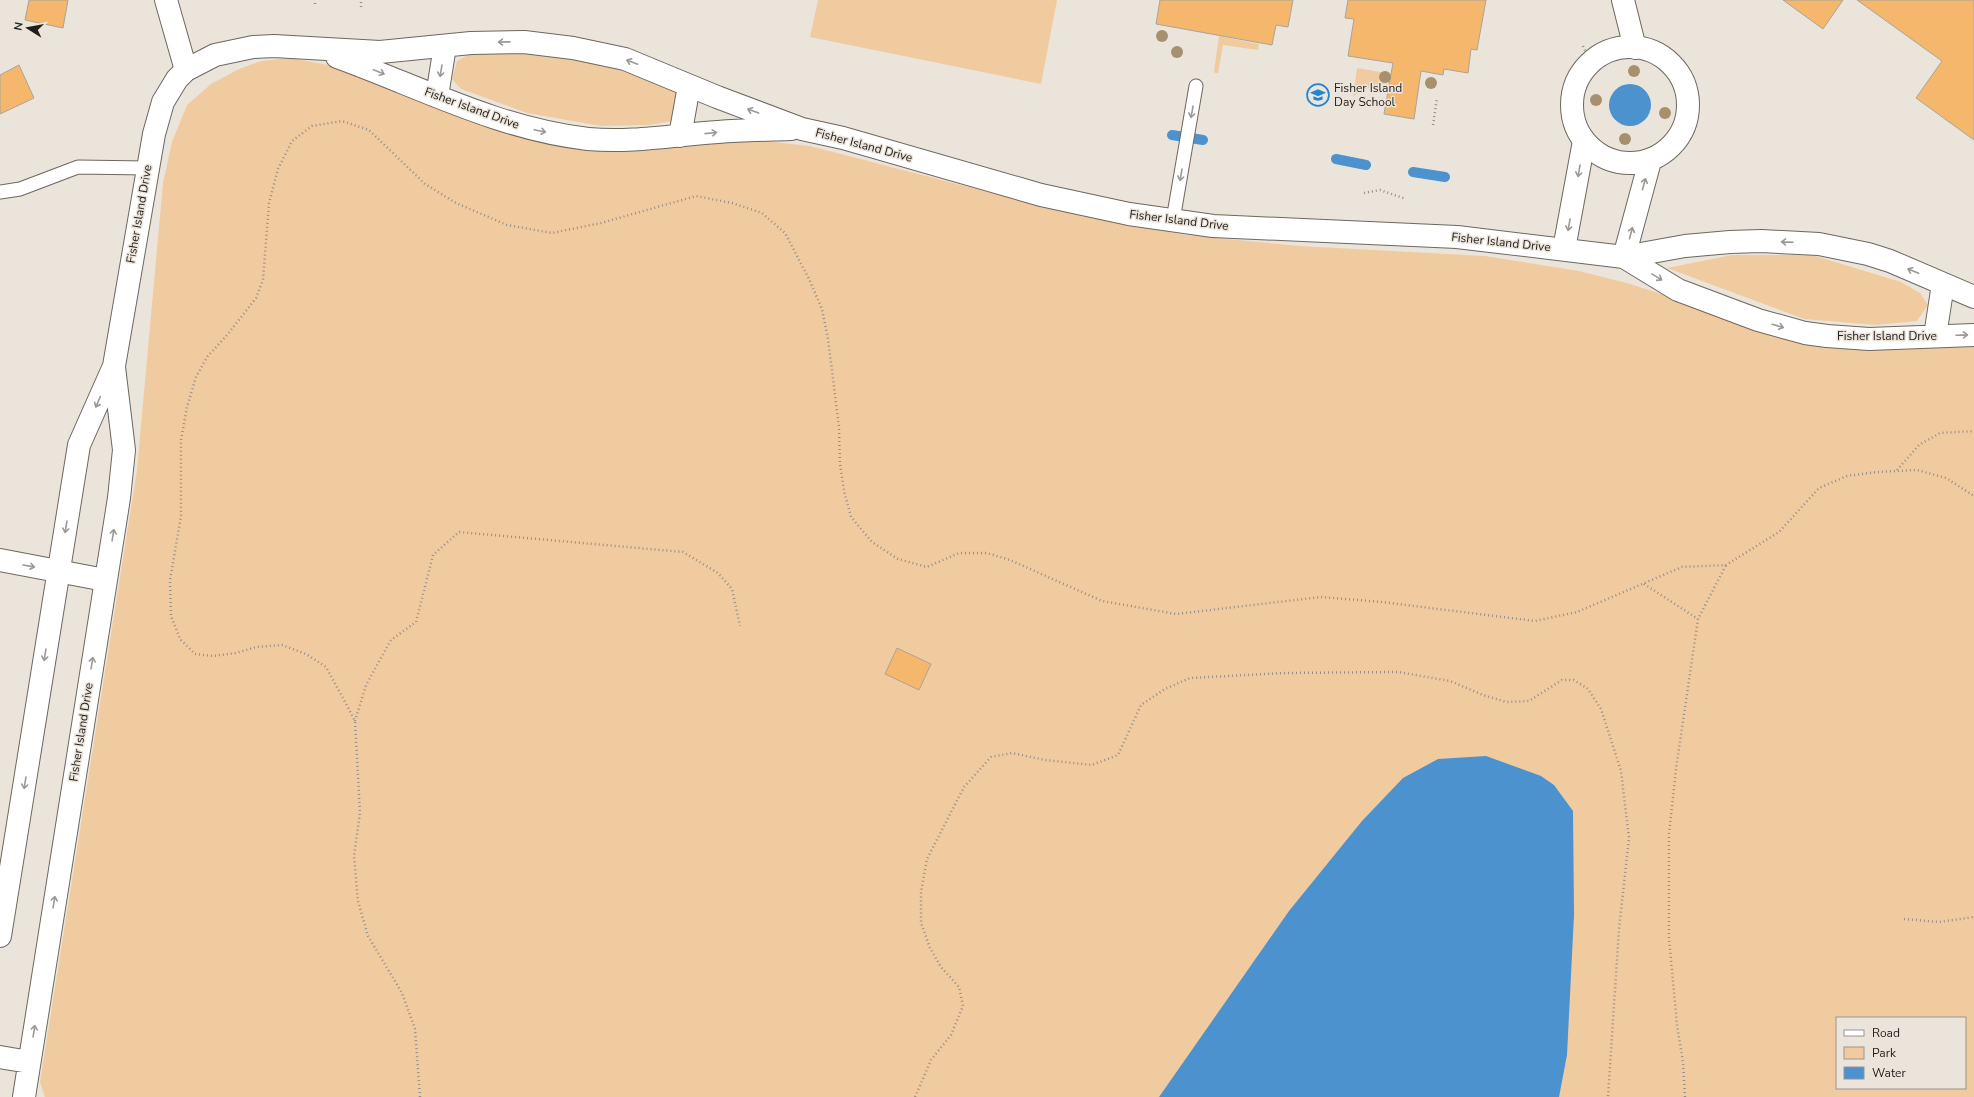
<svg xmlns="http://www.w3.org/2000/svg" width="1974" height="1097" font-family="'Nunito Sans',sans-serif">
<rect width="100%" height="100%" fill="#ebe4db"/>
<path fill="#f1cba0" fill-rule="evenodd" d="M818,0H1057L1041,84L810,37Z
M1219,36L1259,44L1258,50L1223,45L1218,73H1215L1214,71Z
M499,49L615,63L674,86L680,106L673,121L649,125L601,126L527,113L461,89L452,79L457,61L473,52Z
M291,58L349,69L499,126L747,139L810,146L1065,212L1185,235L1300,246L1485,256L1579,271L1627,283L1677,299L1731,322L1785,338L1974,347V1097H45L40,1082L137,470L163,183L172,142L187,105L211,84L239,69L261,61ZM1837,1018H1965V1088H1837Z
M1357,68L1398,75L1395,84C1381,82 1363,88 1353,97Z
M1732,255H1812L1901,282L1920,293L1928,305L1917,321L1876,325L1804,319L1667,268Z"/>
<path fill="#4b92cf" d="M1609 105a21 21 0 1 1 42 0a21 21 0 1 1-42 0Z
M1486,756L1541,776L1554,785L1573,811L1574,915L1567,1055L1559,1097H1159L1289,911L1362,821L1403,778L1438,759Z"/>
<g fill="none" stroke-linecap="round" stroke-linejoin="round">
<path stroke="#4b92cf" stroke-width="10" d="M1172,135L1203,140
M1336,159L1366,165
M1413,172L1445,177"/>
</g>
<path fill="#f5b76c" stroke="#aaa39b" d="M29,0H68L63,28L25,20Z
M1160,0H1293L1288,27L1276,25L1272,45L1156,24Z
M1348,0H1486L1477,50L1471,49L1468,73L1444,69L1443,75L1421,71L1414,119L1384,114L1393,63L1348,56L1354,19L1345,18Z
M1783,0H1843L1823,29Z
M1857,0H1974V140L1916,98L1942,61Z
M19,65L34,98L0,114V75Z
M897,648L931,664L919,690L885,674Z"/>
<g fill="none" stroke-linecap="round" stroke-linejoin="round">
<g stroke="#6d675f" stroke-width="15">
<path id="service" d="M0,192L20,189L78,167L147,168
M1173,220L1196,86"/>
</g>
<g stroke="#6d675f" stroke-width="24">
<path id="minor" d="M166,0L186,70
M1623,0L1635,48
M1572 105a58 58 0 1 1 116 0a58 58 0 1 1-116 0Z
M1564,249L1584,141
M1624,257L1650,161"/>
</g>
<g stroke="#6d675f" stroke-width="24">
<path id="tertiary" d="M337,57C420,87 499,129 588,139C631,143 674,135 718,132C742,130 766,130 791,129
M437,96L445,46
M680,136L689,86
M1624,257L1678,290L1758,320L1805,333L1827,336L1869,339L1974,335
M1935,336L1943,284
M0,560L105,580
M0,936L79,445L114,366L154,134L163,102L177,79L186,70L215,55L253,47L274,46L380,52L471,43L524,42L573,48L625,59L717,97L802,129L843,138L1041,195L1129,214L1213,226L1457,237L1624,257L1685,246L1730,242L1761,241L1819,244L1868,254L1890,261L1974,297
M0,1057L29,1062
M24,1097L119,498L124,450L114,367"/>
</g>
<path stroke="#948e88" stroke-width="2.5" stroke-dasharray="1 3" stroke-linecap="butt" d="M315,4V0
M361,7V0
M1583,46L1590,62
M1433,125L1437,98
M1364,193L1380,190L1406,199
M1897,470L1919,445L1940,433L1974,431
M1644,584L1698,619
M355,721L366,685L391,640L416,622L433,555L459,532L683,552L718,573L732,589L740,626
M1904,919L1939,922L1974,917
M420,1097L415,1029L402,993L368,936L358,901L354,856L360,813L355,721L343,698L326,667L306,654L282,645L256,647L236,653L213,656L195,654L180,639L171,616L170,580L181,516V440L187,407L196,377L207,357L228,334L256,298L263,280L269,203L278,169L292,141L312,126L342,121L369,130L425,184L456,203L507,225L552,233L601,223L696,196L732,203L762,213L785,233L809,279L822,309L828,339L839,427L840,464L844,491L851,517L872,542L898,559L927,567L959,553H987L1010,560L1102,601L1176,614L1321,597L1382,602L1535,621L1577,612L1682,567L1726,565L1779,532L1819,488L1847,476L1877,472L1917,470L1946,478L1974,496
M915,1097L931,1060L951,1035L963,1006L959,987L941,967L930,948L921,923V892L927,859L964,787L991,757L1012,753L1045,760L1092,765L1118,755L1141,705L1165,689L1190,678L1284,673L1398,672L1450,681L1483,695L1506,702L1529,701L1562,680H1574L1588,689L1601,709L1621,771L1629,838L1619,929L1608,1097
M1685,1097L1683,1062L1677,1025L1669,938V834L1676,769L1698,619L1726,565"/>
<use href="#service" stroke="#fff" stroke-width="13"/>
<use href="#minor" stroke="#fff" stroke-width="22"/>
<use href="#tertiary" stroke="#fff" stroke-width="22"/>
</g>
<g fill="#a9906c">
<circle cx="1162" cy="36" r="6"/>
<circle cx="1177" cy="52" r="6"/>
<circle cx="1634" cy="71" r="6"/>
<circle cx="1385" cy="77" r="6"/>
<circle cx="1431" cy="83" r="6"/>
<circle cx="1596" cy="100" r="6"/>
<circle cx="1665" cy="113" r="6"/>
<circle cx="1625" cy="139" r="6"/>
</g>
<defs><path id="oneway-shaft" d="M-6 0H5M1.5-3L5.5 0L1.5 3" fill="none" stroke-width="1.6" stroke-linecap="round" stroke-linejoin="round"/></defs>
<g stroke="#9b9998">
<use href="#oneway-shaft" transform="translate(504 42) rotate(179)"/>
<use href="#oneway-shaft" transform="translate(632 62) rotate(-159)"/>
<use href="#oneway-shaft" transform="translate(441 71) rotate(99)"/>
<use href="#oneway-shaft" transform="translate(379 72) rotate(22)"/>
<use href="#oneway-shaft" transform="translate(753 111) rotate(-160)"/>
<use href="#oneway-shaft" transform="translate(1192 112) rotate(100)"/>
<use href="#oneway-shaft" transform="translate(540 131) rotate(12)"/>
<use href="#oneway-shaft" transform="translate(711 133) rotate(-6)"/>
<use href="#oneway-shaft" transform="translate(1579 171) rotate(100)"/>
<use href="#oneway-shaft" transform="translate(1181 175) rotate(100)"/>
<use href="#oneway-shaft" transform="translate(1644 184) rotate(-75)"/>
<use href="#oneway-shaft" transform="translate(1569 225) rotate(100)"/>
<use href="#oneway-shaft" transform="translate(1631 233) rotate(-75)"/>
<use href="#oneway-shaft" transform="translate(1787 242) rotate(-178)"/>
<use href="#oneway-shaft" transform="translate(1913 271) rotate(-157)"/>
<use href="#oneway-shaft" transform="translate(1657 277) rotate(31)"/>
<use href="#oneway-shaft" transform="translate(1778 326) rotate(16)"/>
<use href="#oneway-shaft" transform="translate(1962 335) rotate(-2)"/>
<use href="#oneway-shaft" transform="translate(98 402) rotate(113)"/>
<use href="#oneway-shaft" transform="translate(66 527) rotate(99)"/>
<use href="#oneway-shaft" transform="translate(113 535) rotate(-81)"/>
<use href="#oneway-shaft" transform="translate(29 566) rotate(10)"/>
<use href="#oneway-shaft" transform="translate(45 655) rotate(99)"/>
<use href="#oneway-shaft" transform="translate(92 663) rotate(-81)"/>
<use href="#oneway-shaft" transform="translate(25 783) rotate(99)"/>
<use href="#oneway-shaft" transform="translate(54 902) rotate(-81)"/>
<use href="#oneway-shaft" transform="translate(34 1031) rotate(-81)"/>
</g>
<defs>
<g id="school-ring" transform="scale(1.15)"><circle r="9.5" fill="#ebe4db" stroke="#2285d1" stroke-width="1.5"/><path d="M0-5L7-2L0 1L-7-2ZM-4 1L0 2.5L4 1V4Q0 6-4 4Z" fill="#2285d1"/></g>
</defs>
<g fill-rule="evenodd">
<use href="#school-ring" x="1318" y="95"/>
</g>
<g text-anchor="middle" stroke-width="3" stroke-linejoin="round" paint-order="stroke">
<g font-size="12" fill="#201d1a" stroke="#ebe4db" text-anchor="start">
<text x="1334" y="92">Fisher Island<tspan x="1334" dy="14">Day School</tspan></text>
</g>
<g font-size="12" fill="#201d1a" stroke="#ebe4db">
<text transform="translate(472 108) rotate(20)" y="4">Fisher Island Drive</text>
<text transform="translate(864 145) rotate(15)" y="4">Fisher Island Drive</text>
<text transform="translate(139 214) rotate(-80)" y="4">Fisher Island Drive</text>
<text transform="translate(1179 220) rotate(7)" y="4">Fisher Island Drive</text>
<text transform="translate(1501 242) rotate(6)" y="4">Fisher Island Drive</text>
<text x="1887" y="340">Fisher Island Drive</text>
<text transform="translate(81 732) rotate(-81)" y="4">Fisher Island Drive</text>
</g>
</g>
<rect x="1836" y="1017" width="130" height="72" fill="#ebe4db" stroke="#9a948e"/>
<rect x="1844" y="1030" width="20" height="6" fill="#ffffff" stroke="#9a948e"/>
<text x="1872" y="1037" font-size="12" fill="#201d1a">Road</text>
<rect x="1844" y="1047" width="20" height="12" fill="#f1cba0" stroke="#9a948e"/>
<text x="1872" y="1057" font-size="12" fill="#201d1a">Park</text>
<rect x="1844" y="1067" width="20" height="12" fill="#4b92cf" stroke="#9a948e"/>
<text x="1872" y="1077" font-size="12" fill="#201d1a">Water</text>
<g transform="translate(28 28) rotate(281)" stroke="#ebe4db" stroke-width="3" paint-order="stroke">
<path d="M0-3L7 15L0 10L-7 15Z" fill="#201d1a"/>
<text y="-6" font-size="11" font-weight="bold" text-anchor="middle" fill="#201d1a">N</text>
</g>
</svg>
